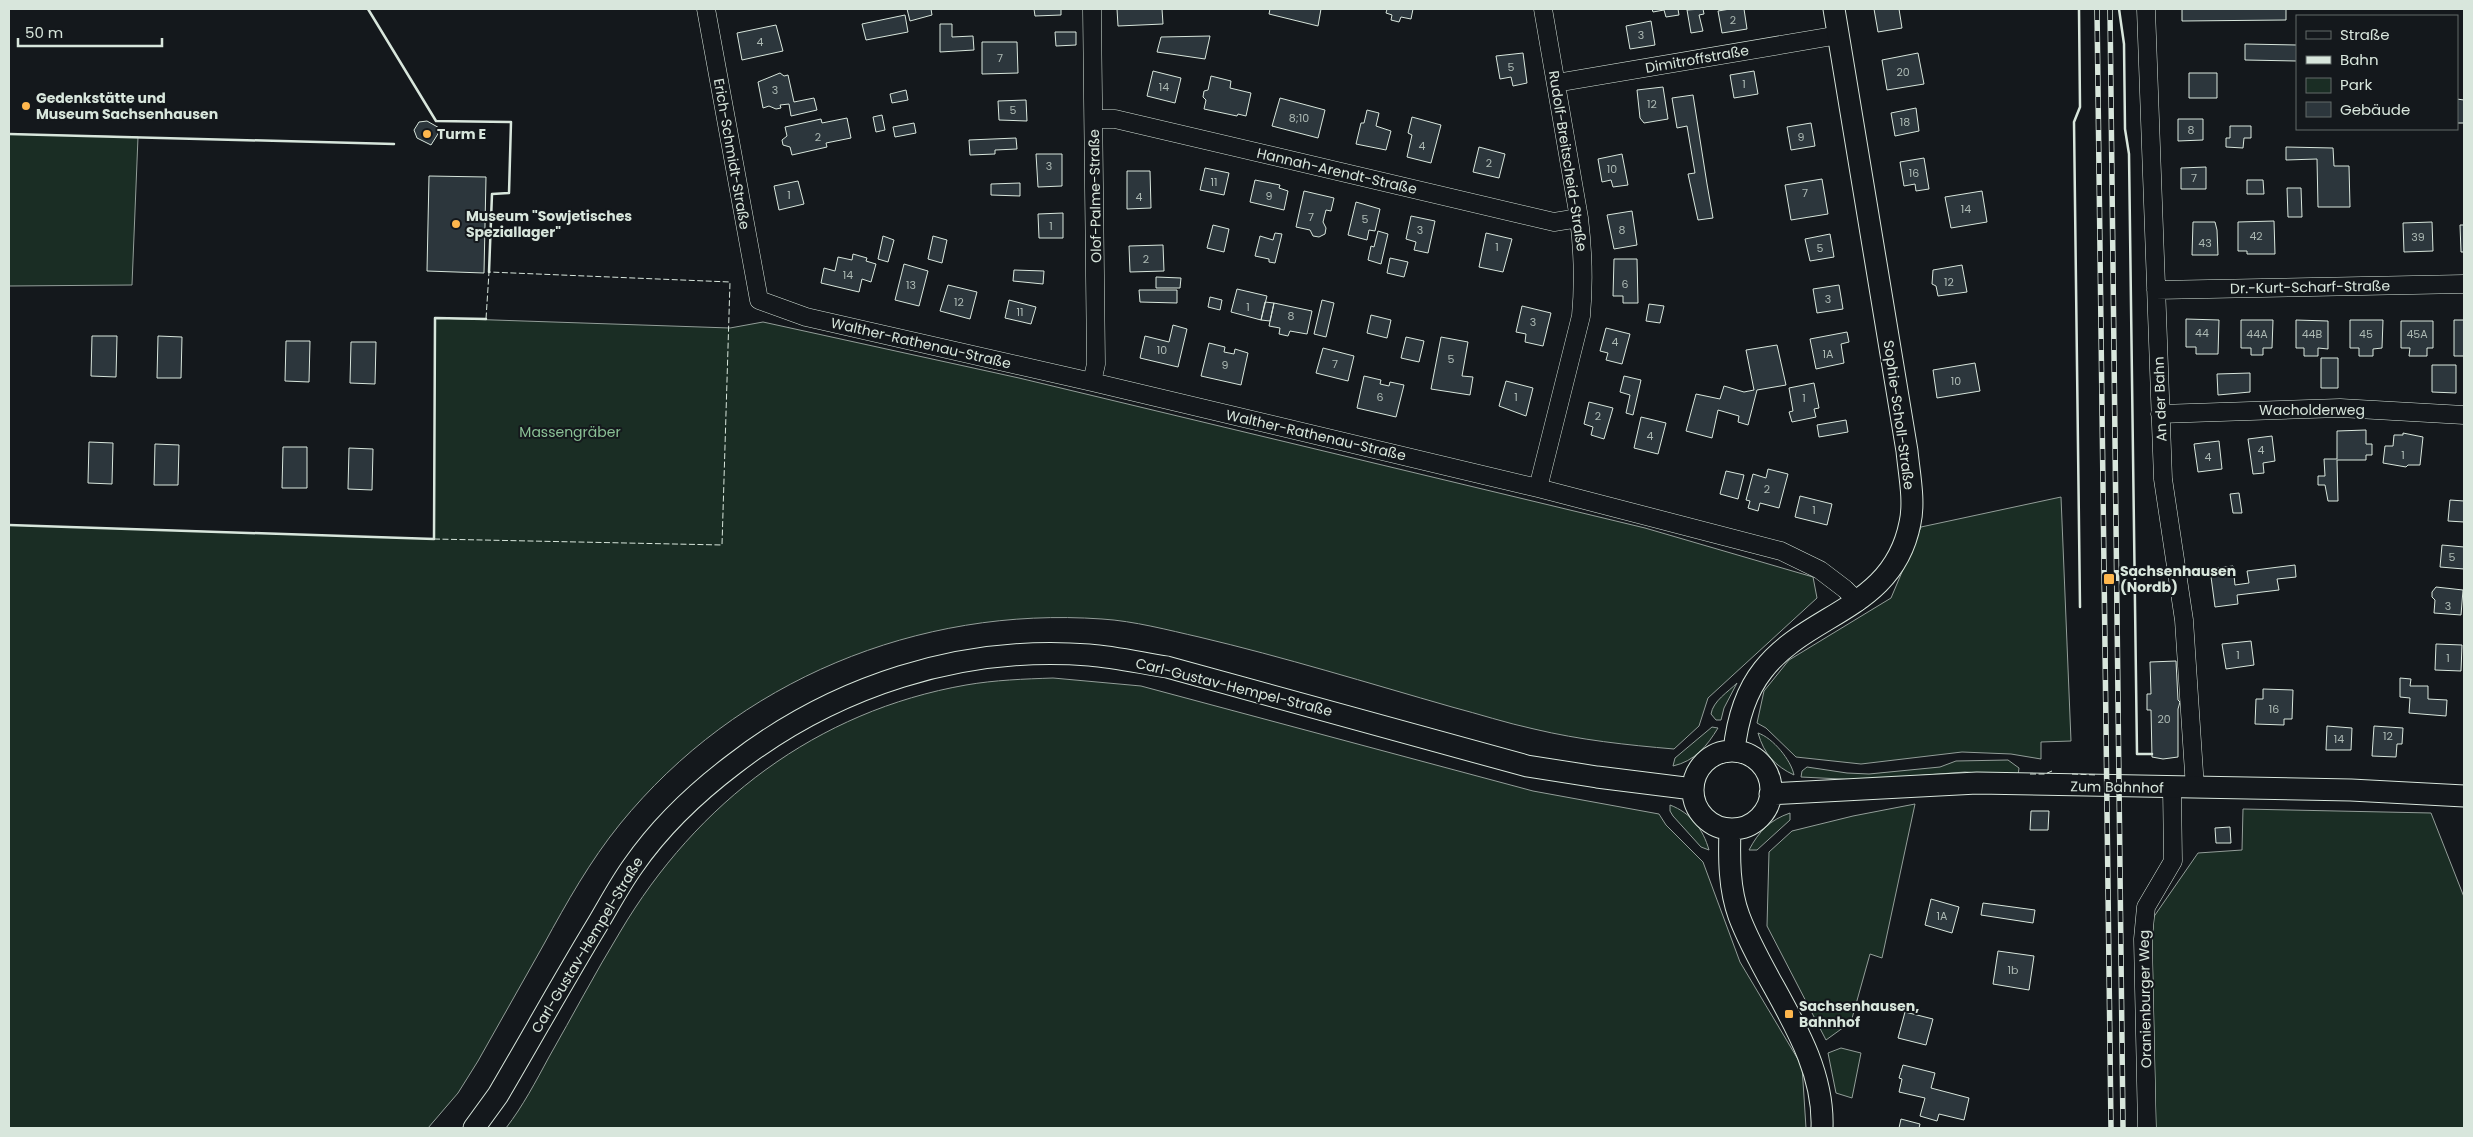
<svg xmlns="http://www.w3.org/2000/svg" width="2473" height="1137" font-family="Poppins,sans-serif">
<rect width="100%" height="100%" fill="#14181c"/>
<path fill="#1a2d24" stroke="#939e99" d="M9,134L138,137L132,285L9,286Z
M435,318L730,328L763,322L1019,378L1645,528L1813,577L1817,598L1708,698L1699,726L1674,749C1627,745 1580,740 1534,729C1506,723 1479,714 1452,707C1368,683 1284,657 1199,637C1168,630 1134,621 1102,619C918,606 737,680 620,824C590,861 567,902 544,944C522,983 500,1022 478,1061L458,1093L428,1128H9V525L434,539Z
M2061,497L2071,741L2041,742V759L2011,754L1962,752L1861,764L1796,757L1766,728L1757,723L1764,691L1789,660L1891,598L1921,527Z
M1053,678L1141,686L1533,791L1659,814L1666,825L1703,862L1740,962L1802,1066L1806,1128H506C523,1106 536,1081 549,1057C573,1015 595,973 620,932C697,802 817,711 966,685C995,680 1024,679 1053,678Z
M1737,683L1724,708L1721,720H1716L1711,714C1713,701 1728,692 1737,683Z
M1712,727L1718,728C1707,746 1695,761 1673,766L1675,758Z
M1758,733C1773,738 1791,760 1794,775C1775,766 1764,754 1758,733Z
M2008,760L2019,768L2018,776L1965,772L1861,780L1801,777L1802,771L1807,767L1847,773L1869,774L1940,767L1956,761Z
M1915,804L1882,958L1870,954L1851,1022L1826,1040L1767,926L1769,852L1792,831L1853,816Z
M1670,805C1691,813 1703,829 1709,850L1701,847L1673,816L1670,811Z
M2243,809L2431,813L2464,897V1128H2153L2146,928L2198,853L2242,850Z
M1790,813V820L1757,850H1749C1759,831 1770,820 1790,813Z
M1841,1048L1861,1053L1852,1098L1836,1093L1828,1053Z"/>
<path fill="#2c363c" stroke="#d8e6dc" d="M907,9H931L932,15L910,21Z
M1034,9H1061V15L1035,16Z
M1117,9H1162L1163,24L1118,26Z
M1270,9H1321L1318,26L1269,14Z
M1387,9H1413L1411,19L1401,17L1399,22L1391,20L1392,15L1386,13Z
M1652,9H1678L1679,15L1666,17L1664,10L1653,12Z
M1703,9L1704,14L1699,15L1703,31L1691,33L1687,10Z
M1730,9H1744L1747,29L1722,33L1718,11Z
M1874,9H1899L1902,28L1878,32Z
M2182,9H2286V20L2182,21Z
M905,15L908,32L866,40L862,24Z
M1651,21L1655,45L1630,49L1626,26Z
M940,24H952V37L973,36L974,50L940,52Z
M776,25L783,51L742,60L737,33Z
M1055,32H1076V45L1056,46Z
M1210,36L1205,59L1157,52L1161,37Z
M982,42H1017L1018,73L982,74Z
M2245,44L2297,45V61L2245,60Z
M1523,53L1527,83L1513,86L1511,77L1500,79L1496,56Z
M1918,53L1924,84L1887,90L1882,60Z
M1153,71L1181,78L1175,103L1147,96Z
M1754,71L1758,94L1734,98L1730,75Z
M780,73L784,76L788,75L794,102L814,98L817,110L791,116L789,104L780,105L781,108L776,109L769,106L763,108L758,82Z
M2189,73H2217V98H2189Z
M1211,76L1231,81L1230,88L1251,93L1246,116L1238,114L1237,116L1204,109L1206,100L1203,97L1204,91L1208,90Z
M1663,87L1668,119L1644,123L1640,118L1637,90Z
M906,90L908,100L892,103L890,94Z
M1693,95L1707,184L1713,218L1698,220L1688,174L1695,173L1687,126L1677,128L1672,98Z
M1280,98L1325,110L1318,138L1272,126Z
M2457,99L2464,100V123H2457Z
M1026,100L1027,121L999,120L998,101Z
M1916,108L1919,131L1895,136L1891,113Z
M1367,110L1379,113L1376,126L1391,131L1386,150L1356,144L1361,123H1364Z
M882,115L885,130L876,132L873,117Z
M1412,117L1441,125L1431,163L1407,157L1412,135L1408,133Z
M847,118L851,138L826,143L827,147L792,155L790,147L783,145L782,140L787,136L785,127L821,119L822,123Z
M2178,119H2203V140L2178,141Z
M427,121L441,129L431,145L417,138L414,130L419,122Z
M914,123L916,133L895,137L893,127Z
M1811,123L1815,146L1791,150L1787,127Z
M2230,126H2251V138H2244L2243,148L2226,147V138H2230Z
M1016,138L1017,149L995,150V154L970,155L969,140Z
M1479,147L1505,154L1499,178L1473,172Z
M2286,147L2333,148L2334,166H2349L2350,207H2318L2317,159L2286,160Z
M1036,154H1062V186L1038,187Z
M1622,154L1628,185L1613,187L1611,180L1602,182L1598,159Z
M1924,158L1929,189L1916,191L1915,184L1904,186L1900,162Z
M2206,167V189H2181V168Z
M1205,168L1229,173L1224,195L1200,190Z
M1127,171H1150L1151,208L1127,209Z
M429,176L486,177L484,273L427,271Z
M1822,179L1828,214L1791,220L1785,185Z
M1255,180L1280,185L1279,188L1288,191L1284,210L1250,202Z
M2247,180H2263L2264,194H2247Z
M798,181L804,204L779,210L774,186Z
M1020,183V196L991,195V184Z
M2287,188H2301L2302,217H2288Z
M1304,191L1334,198L1331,211L1326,210L1323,222L1326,228L1325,234L1319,237L1313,236L1310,230L1296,227Z
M1982,191L1987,222L1951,228L1945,197Z
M1356,202L1380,209L1375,231L1369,230L1367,240L1348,235Z
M1632,211L1637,245L1614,249L1607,215Z
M1063,213V238H1039L1038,214Z
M1411,216L1435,221L1428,253L1414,250L1416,242L1406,239Z
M2274,221L2275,254H2247V251H2238V222Z
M2193,222H2215L2217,230L2218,255H2192Z
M2432,222L2433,251L2404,252L2403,223Z
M1213,225L1229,229L1224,252L1207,248Z
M2460,225H2464V252H2461Z
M1378,231L1388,234L1381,264L1368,260L1371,246L1374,247Z
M1275,233L1282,234L1275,263L1269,262V259L1255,256L1260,236L1273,240Z
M1486,233L1512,239L1503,272L1479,267Z
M1830,234L1834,257L1810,261L1805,239Z
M883,236L894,240L888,262L878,259Z
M933,236L947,240L942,263L928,259Z
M1163,245L1164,271L1130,272L1129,246Z
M853,254L867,258L866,261L876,264L871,282L862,279L859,292L821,283L824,268L835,271L838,257L852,260Z
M1390,258L1408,262L1404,277L1387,273Z
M1614,259H1637L1638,303H1623V296H1613Z
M904,264L928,271L919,306L895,300Z
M1962,265L1967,292L1938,296L1936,286L1932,284L1933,270Z
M1014,270L1044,271L1043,284L1013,281Z
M1156,277L1181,278L1180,288H1156Z
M948,285L977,292L970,319L940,311Z
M1839,285L1843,309L1817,313L1813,289Z
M1237,289L1267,296L1261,320L1231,312Z
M1139,290H1177V303L1140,302Z
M1210,297L1222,300L1220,310L1208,307Z
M1009,300L1036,307L1031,324L1005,318Z
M1322,300L1334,303L1326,337L1314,334Z
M1265,302L1274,303L1270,321L1261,320Z
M1274,303L1312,311L1307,334L1290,331L1288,336L1279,334L1280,328L1269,326Z
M1649,304L1664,306L1660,323L1646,321Z
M1522,306L1551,313L1543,346L1525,342L1526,334L1516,332Z
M1371,315L1391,320L1387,338L1367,333Z
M2186,319L2219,320L2218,354H2196V347H2186Z
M2241,320H2273L2272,348H2263V355H2251V348H2241Z
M2296,320L2328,321V349L2318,348V356H2304V348H2296Z
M2350,320H2383L2382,348L2373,349V356H2359V348H2350Z
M2454,320H2464V356H2454Z
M2401,321H2433V348H2427V356H2409L2410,348H2401Z
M1173,325L1187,329L1178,367L1140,358L1145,336L1169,342Z
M1606,328L1630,334L1622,364L1606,360L1608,353L1600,351Z
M1847,332L1849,342L1841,344L1844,363L1816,369L1810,339Z
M92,336H117L116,377L91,376Z
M158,336L182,337L181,378H157Z
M1406,337L1424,341L1419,362L1401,358Z
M1441,337L1468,342L1462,376L1473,377L1470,395L1431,389Z
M286,341H310L309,382L285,381Z
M351,342H376L375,384L350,383Z
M1209,343L1225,347L1224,352L1234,354L1235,349L1248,353L1241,385L1201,376Z
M1777,345L1786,385L1757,390L1748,425L1738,422L1739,416L1718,410L1712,438L1686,431L1696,394L1720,399L1724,386L1744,392L1754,390L1746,350Z
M1323,348L1354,356L1348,381L1316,373Z
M2321,358H2338V388H2321Z
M1975,363L1980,391L1937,398L1933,370Z
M2432,365H2456V393L2432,392Z
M2250,373V392L2218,395L2217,374Z
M1364,376L1381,380L1380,384L1389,386L1390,382L1404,385L1396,417L1357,408Z
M1624,376L1641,380L1633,415L1626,413L1630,395L1620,392Z
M1506,381L1533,388L1526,416L1499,406Z
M1814,383L1819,408L1814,409L1816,417L1792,422L1789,412L1793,411L1789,388Z
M1589,402L1613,408L1604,439L1591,435L1593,427L1584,424Z
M1641,417L1666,423L1658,454L1634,448Z
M1846,420L1848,432L1819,437L1817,425Z
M2366,430V444H2372V455H2366V460H2337L2338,501H2328L2325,485H2318V476H2325L2324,459H2337V431Z
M2403,433L2423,437L2420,465H2408L2406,467L2383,463L2385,446H2393L2394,435H2403Z
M2272,436L2275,461L2263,463L2264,473L2253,474L2248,439Z
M2219,441L2222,469L2198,472L2194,444Z
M89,442L113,443L112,484L88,483Z
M155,444L179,445L178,485H154Z
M283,447H307V488H282Z
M349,448L373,449L372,490L348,489Z
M1768,469L1788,474L1779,508L1760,503L1758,511L1748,508L1750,501L1746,500L1753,474L1766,478Z
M1726,471L1744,475L1738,499L1720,494Z
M2239,493L2242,513H2233L2230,494Z
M1800,496L1832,504L1827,525L1795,517Z
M2450,500L2464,501V522L2448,521Z
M2442,545L2464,547V569L2440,567Z
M2295,565L2296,577L2277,579L2279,590L2237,595L2238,604L2215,607L2210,569L2233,566L2235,585L2249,583L2247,571Z
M2436,587L2463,590L2461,615L2434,613L2435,600L2432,597V592Z
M2251,641L2254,665L2226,669L2222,644Z
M2436,644L2462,645L2461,671L2435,670Z
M2176,661L2178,700L2180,702L2178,709V757L2163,759L2152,757L2151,710H2147V694H2151L2150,662Z
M2400,678L2411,679L2410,686H2428V699L2447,700L2446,716L2409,713L2410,698L2400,697Z
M2263,689L2293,690L2292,719H2284V725L2255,724L2256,699H2263Z
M2327,726L2352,728L2351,750H2326Z
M2374,726L2403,728L2402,744H2397L2396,757L2372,756Z
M2031,811H2049L2048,830H2030Z
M2230,827L2231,843H2216L2215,828Z
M1931,899L1959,907L1952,933L1925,925Z
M1983,903L2035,910L2033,923L1981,915Z
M1998,951L2034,956L2029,990L1993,984Z
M1905,1012L1933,1019L1926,1045L1898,1038Z
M1903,1065L1935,1073L1931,1088L1969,1098L1964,1120L1939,1114L1937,1121L1920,1116L1925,1098L1899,1092L1902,1079L1899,1078Z
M1901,1119L1920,1124L1919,1128H1899Z"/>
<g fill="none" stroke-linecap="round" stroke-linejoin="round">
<g stroke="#d8e6dc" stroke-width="19">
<path id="minor" d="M706,9L759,300L806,317L1092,382L1538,488L1781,551L1820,570L1845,589L1858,602
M1092,9L1096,364L1092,382
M2146,9L2163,479L2184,620L2195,788
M1556,83L1839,35
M1094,119H1115L1554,222L1579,218
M2156,290L2464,284
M2160,414L2340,408L2464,415
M1538,488L1581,316C1584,283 1583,251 1579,218L1543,9
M2147,1128L2143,939L2146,907L2173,861L2172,788"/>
</g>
<g stroke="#d8e6dc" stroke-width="23">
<path id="tertiary" d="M1734,751C1737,722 1744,694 1763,670C1808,612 1893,610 1910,523C1915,501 1909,473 1907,451L1834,9
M1693 790a39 39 0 1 1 78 0a39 39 0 1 1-78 0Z
M1770,794L1977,783L2351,790L2464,796
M1730,829C1729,858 1729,889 1739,916C1765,986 1825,1050 1822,1128
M474,1128L498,1095C531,1039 563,981 597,925C609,905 620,884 633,866C660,827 697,792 734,764C835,686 961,645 1089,655C1115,657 1141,663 1167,667L1527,766L1597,777L1693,789"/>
</g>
<use href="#minor" stroke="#14181c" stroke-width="18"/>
<use href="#tertiary" stroke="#14181c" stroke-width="21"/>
<g stroke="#d8e6dc" stroke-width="5.5">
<path id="rail" d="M2097,9L2111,1128
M2110,9L2123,1128"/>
</g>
<use href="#rail" stroke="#14181c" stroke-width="4" stroke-dasharray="11" stroke-linecap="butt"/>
<path stroke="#d8e6dc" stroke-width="1" stroke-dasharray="6 2.5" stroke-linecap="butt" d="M434,539L722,545L730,282L489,272L486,319
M2030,774H2045L2052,771
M2072,774L2097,775"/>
<path stroke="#d8e6dc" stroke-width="2.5" d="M368,9L436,121L511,122L509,193L492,194L489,272
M2079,9L2080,107L2074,122L2080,607
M2119,9L2124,44L2125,129L2129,154L2137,754H2152
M9,134L394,144
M9,525L434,539L435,318L486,319"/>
</g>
<g fill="#ffb74d" stroke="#14181c" stroke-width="2">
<circle cx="26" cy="106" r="5"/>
<circle cx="427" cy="134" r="5"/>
<circle cx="456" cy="224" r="5"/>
<rect x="2103" y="573" width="12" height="12" rx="2.5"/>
<rect x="1784" y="1009" width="10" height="10" rx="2.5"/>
</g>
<g text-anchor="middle" stroke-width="4" stroke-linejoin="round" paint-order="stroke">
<g font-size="11" fill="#adbab4">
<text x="1733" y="24">2</text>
<text x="1641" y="39">3</text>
<text x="760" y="46">4</text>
<text x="1000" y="62">7</text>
<text x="1511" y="71">5</text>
<text x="1903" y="76">20</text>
<text x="1744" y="88">1</text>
<text x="1164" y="91">14</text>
<text x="775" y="94">3</text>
<text x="1652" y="108">12</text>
<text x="1013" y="114">5</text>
<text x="1299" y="122">8;10</text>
<text x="1905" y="126">18</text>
<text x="2191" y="134">8</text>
<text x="818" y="141">2</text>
<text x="1801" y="141">9</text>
<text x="1422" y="150">4</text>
<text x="1489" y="167">2</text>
<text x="1049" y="170">3</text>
<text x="1612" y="173">10</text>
<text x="1914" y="177">16</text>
<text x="2194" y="182">7</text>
<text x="1214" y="186">11</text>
<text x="1805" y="197">7</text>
<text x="789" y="199">1</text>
<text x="1269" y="200">9</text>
<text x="1139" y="201">4</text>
<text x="1966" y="213">14</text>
<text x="1311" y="221">7</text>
<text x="1365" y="223">5</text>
<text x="1051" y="230">1</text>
<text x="1420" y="234">3</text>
<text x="1622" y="234">8</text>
<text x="2256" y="240">42</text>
<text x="2418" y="241">39</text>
<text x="2205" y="247">43</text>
<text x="1497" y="251">1</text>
<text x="1820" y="252">5</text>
<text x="1146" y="263">2</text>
<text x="848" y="279">14</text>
<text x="1949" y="286">12</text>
<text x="1625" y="288">6</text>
<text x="911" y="289">13</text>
<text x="1828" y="303">3</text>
<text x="959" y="306">12</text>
<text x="1248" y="311">1</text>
<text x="1020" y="316">11</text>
<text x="1291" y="320">8</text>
<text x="1533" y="326">3</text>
<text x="2202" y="337">44</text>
<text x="2257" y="338">44A</text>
<text x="2312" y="338">44B</text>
<text x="2366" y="338">45</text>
<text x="2417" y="338">45A</text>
<text x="1615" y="346">4</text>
<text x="1162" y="354">10</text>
<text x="1828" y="358">1A</text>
<text x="1451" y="363">5</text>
<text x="1335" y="368">7</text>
<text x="1225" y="369">9</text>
<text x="1956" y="385">10</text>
<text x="1380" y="401">6</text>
<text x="1516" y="401">1</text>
<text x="1804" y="402">1</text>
<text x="1598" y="420">2</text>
<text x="1650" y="440">4</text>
<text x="2261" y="454">4</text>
<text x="2403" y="459">1</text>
<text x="2208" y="461">4</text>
<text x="1767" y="493">2</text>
<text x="1814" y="514">1</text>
<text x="2452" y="561">5</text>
<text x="2448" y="610">3</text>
<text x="2238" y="659">1</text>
<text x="2448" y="662">1</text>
<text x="2274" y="713">16</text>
<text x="2164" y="723">20</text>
<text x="2388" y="740">12</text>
<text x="2339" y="743">14</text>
<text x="1942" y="920">1A</text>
<text x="2013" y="974">1b</text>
</g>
<g font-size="14" fill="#d8e6dc" stroke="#14181c">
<text transform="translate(1697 59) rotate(-10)" y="5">Dimitroffstraße</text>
<text transform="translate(732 154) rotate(80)" y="5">Erich-Schmidt-Straße</text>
<text transform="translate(1568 161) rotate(81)" y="5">Rudolf-Breitscheid-Straße</text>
<text transform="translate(1337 171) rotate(13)" y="5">Hannah-Arendt-Straße</text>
<text transform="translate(1095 196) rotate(-91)" y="5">Olof-Palme-Straße</text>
<text transform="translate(2310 287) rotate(-1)" y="5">Dr.-Kurt-Scharf-Straße</text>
<text transform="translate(921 343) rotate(13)" y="5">Walther-Rathenau-Straße</text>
<text transform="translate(2160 399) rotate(-92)" y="5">An der Bahn</text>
<text x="2312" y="415">Wacholderweg</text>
<text transform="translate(1899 415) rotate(82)" y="5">Sophie-Scholl-Straße</text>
<text transform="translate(1316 435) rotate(13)" y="5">Walther-Rathenau-Straße</text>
<text transform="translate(1234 687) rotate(14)" y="5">Carl-Gustav-Hempel-Straße</text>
<text transform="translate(2117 787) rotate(1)" y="5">Zum Bahnhof</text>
<text transform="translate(587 945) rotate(-59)" y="5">Carl-Gustav-Hempel-Straße</text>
<text transform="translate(2145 999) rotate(-91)" y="5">Oranienburger Weg</text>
</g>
<g font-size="14" font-weight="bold" fill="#d8e6dc" stroke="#14181c" text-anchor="start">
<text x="36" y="103">Gedenkstätte und<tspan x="36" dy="16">Museum Sachsenhausen</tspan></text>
<text x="437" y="139">Turm E</text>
<text x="466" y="221">Museum "Sowjetisches<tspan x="466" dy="16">Speziallager"</tspan></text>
<text x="2120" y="576">Sachsenhausen<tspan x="2120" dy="16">(Nordb)</tspan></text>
<text x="1799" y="1011">Sachsenhausen,<tspan x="1799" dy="16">Bahnhof</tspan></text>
</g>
<g font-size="14" fill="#8ac095" stroke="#14181c">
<text x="570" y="437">Massengräber</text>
</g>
</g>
<rect width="2473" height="1137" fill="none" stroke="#d8e6dc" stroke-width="20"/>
<rect x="2296" y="15" width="162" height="115" fill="#14181c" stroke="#626a69"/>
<rect x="2306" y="31" width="25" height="8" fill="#14181c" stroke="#626a69"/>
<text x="2340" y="40" font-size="15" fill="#d8e6dc">Straße</text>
<rect x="2306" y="56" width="25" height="8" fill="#d8e6dc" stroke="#626a69"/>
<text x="2340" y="65" font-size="15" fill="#d8e6dc">Bahn</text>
<rect x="2306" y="78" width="25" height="15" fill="#1a2d24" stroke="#626a69"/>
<text x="2340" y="90" font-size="15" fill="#d8e6dc">Park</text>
<rect x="2306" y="102" width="25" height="15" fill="#2c363c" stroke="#626a69"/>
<text x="2340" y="115" font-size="15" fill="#d8e6dc">Gebäude</text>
<path d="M18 38v8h144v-8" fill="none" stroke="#d8e6dc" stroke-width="2.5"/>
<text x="25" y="38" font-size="15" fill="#d8e6dc" stroke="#14181c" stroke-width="4" paint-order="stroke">50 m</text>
</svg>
